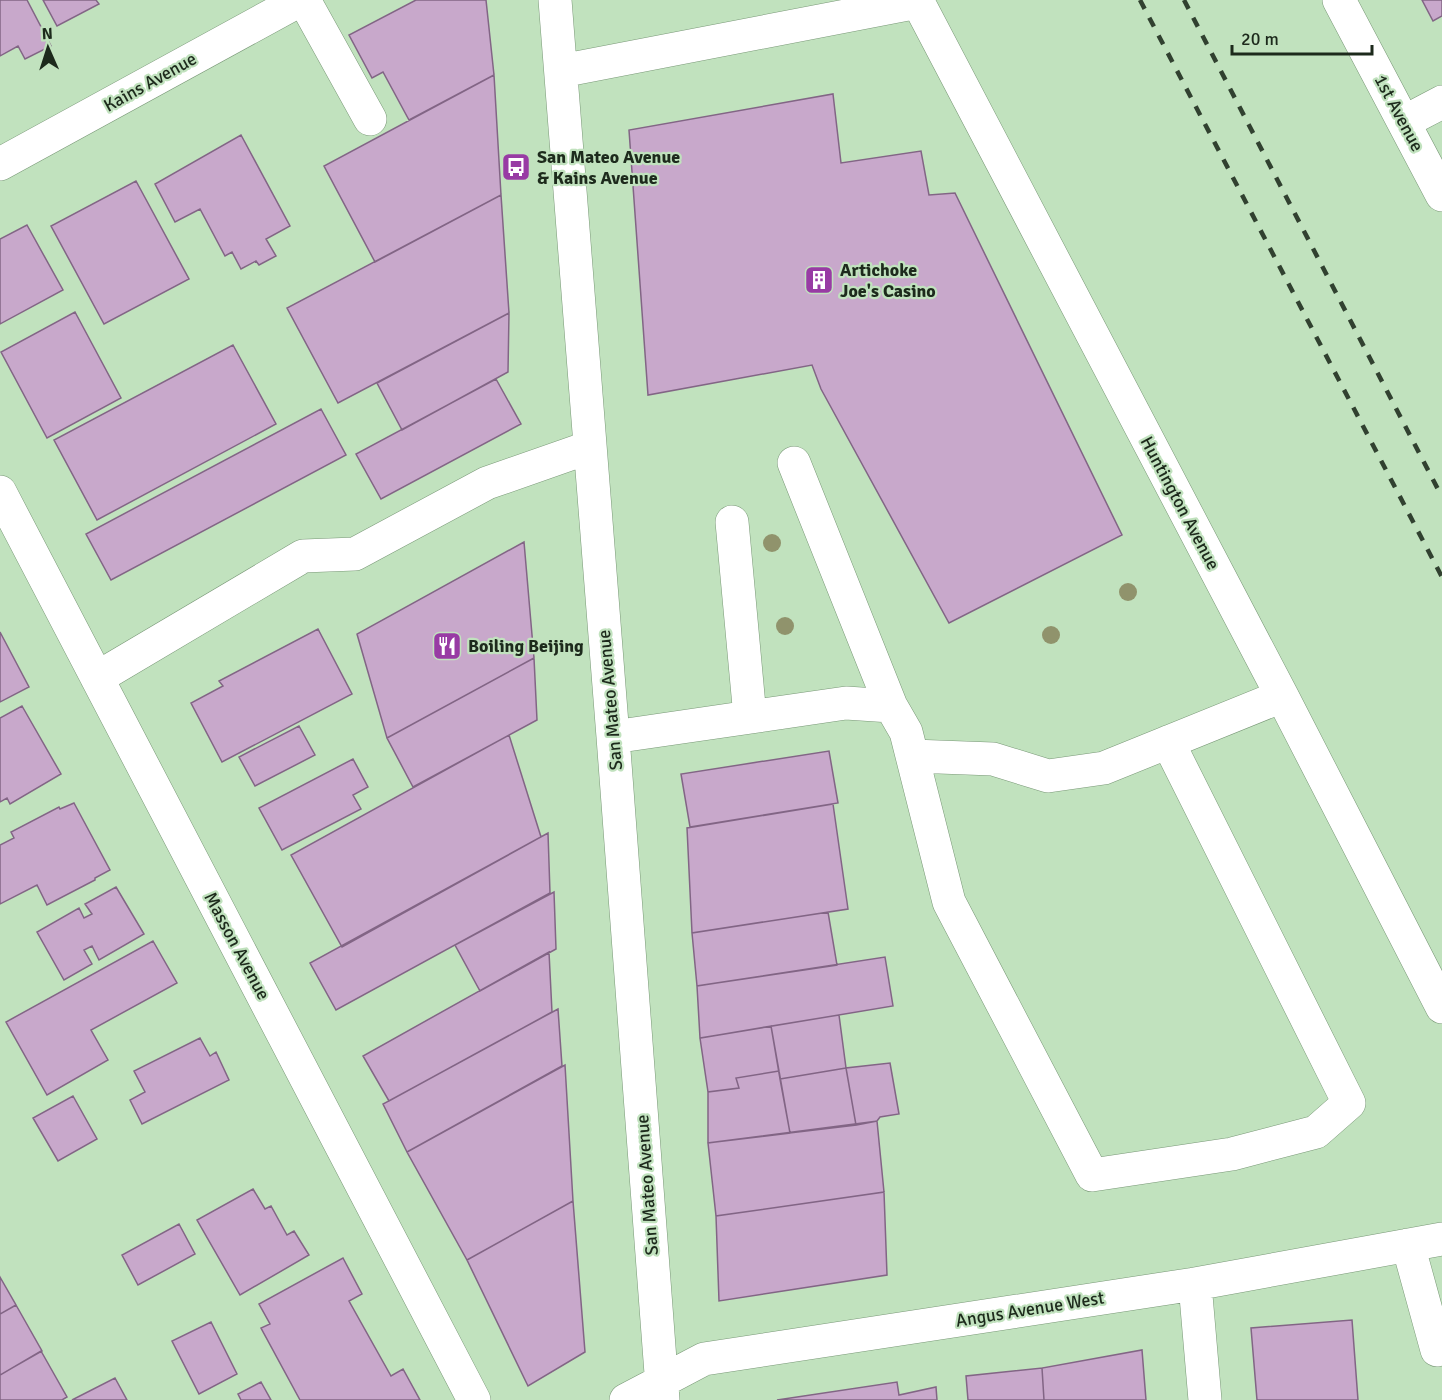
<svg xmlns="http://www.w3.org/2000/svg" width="1442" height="1400" font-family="Signika,sans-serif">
<rect width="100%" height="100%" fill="#c1e2be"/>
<path fill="#c8a8cb" stroke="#826585" stroke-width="1.5" d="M0,0H27L51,46L25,59L18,46L0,56Z
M43,0H96L99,4L57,26Z
M416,0H486L494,75L409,120L383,72L372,78L349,35Z
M1422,0H1442V16L1433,21Z
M494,75L501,195L375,262L324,166Z
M833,94L841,163L921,151L929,195L955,193L1122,535L949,623L821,389L812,365L648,395L629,130Z
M241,135L290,226L266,239L276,256L259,265L256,261L241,269L232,252L225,256L200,209L175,222L155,184Z
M136,181L189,279L104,324L51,226Z
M501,195L509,313L338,403L287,308Z
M27,225L63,290L0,324V239Z
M75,312L121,398L47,438L1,352Z
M509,313L508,372L402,430L377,383Z
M233,345L276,424L97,520L54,440Z
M496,379L521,424L381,499L356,454Z
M321,409L346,455L111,580L86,534Z
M524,542L534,658L387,738L357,634Z
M318,629L352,694L222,762L191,703L223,686L219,681Z
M0,632L29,687L0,702Z
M534,658L537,720L413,787L387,738Z
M22,706L61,774L10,804L7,798L0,802V718Z
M299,726L315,755L255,786L239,757Z
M509,735L541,837L342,947L291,855Z
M829,751L838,803L690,827L681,774Z
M353,759L368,787L353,795L361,809L282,850L259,808Z
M74,803L110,870L95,878V880L47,905L37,885L0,904V845L14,838L11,832L59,807L60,809Z
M833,804L848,909L692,933L687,828Z
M548,833L550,893L336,1010L310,963Z
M116,887L144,934L99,960L92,946L84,950L92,964L64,980L37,932L79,908L84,918L92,914L85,904Z
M554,892L556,949L480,991L455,945Z
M828,912L837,965L697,986L692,933Z
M153,941L177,983L91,1030L108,1060L47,1095L6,1022Z
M549,952L552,1012L389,1101L363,1056Z
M885,957L893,1006L700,1038L697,986Z
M558,1009L562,1066L407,1152L383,1104Z
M839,1015L846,1068L780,1079L771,1026Z
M771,1026L779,1071L736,1078L739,1088L708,1092L700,1038Z
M200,1038L210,1056L216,1052L229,1080L142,1124L130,1100L145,1092L134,1071Z
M890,1063L899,1114L880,1117L877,1121L856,1125L846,1068Z
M565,1065L573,1201L467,1260L407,1152Z
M846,1068L856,1125L790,1133L780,1079Z
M779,1071L790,1133L708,1143V1092L739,1088L736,1078Z
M73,1096L97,1139L58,1161L33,1118Z
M877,1121L884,1192L716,1216L708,1143Z
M253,1189L265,1209L271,1206L287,1235L294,1231L309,1255L240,1295L197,1220Z
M884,1192L887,1275L719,1301L716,1216Z
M573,1201L585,1352L528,1386L467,1260Z
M179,1224L195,1254L138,1285L122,1255Z
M343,1258L362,1294L349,1301L391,1376L403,1369L420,1400H300L261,1328L270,1324L259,1304Z
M0,1277L16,1305L0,1314Z
M16,1305L42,1351L0,1375V1314Z
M1352,1320L1358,1400H1257L1251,1328Z
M211,1322L237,1374L199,1394L172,1341Z
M1142,1350L1146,1400H1044L1042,1368Z
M41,1351L67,1397L62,1400H0V1375Z
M1042,1368L1044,1400H968L966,1376Z
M115,1378L127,1400H72Z
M261,1382L271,1400H241L238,1394Z
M897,1382L899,1395L936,1387L937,1400H777Z"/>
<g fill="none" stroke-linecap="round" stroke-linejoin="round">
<g stroke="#799877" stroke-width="34">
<path id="minor" d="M304,0L370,119
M555,0L613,737L663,1400
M917,0L1282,696L1442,1007
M1339,0L1442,195
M561,71L918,2
M1404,122L1442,102
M0,164L300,0
M794,463L891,706
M0,492L474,1400
M732,522L750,717
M97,678L303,556L355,554L487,483L590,447
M613,737L846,703L891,706L906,732L949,902L1092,1175L1232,1154L1316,1132L1349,1103L1168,742
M912,756L993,759L1048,776L1104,768L1282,696
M1408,1245L1437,1350L1442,1349
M1195,1284L1205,1400
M626,1400L704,1359L1195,1284L1442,1239"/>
</g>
<use href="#minor" stroke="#fff" stroke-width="33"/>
<path stroke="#314130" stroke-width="4.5" stroke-dasharray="10 10" stroke-linecap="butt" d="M1140,0L1442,577
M1184,0L1442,497"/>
</g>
<g fill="#90936c">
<circle cx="772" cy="543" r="9"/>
<circle cx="1128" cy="592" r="9"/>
<circle cx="785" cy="626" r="9"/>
<circle cx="1051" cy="635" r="9"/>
</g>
<defs>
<g id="bus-square" transform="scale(1.5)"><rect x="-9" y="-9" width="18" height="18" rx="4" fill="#983ba4" stroke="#c1e2be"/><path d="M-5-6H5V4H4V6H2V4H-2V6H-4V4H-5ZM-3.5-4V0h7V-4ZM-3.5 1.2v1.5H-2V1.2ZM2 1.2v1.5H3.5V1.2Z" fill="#fff"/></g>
<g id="building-square" transform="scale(1.5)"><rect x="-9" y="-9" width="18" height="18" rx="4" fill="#983ba4" stroke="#c1e2be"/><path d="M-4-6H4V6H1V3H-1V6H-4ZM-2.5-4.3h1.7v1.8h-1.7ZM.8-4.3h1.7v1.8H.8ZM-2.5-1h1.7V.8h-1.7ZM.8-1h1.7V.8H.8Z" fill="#fff"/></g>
<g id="restaurant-square" transform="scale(1.5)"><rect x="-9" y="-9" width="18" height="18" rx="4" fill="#983ba4" stroke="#c1e2be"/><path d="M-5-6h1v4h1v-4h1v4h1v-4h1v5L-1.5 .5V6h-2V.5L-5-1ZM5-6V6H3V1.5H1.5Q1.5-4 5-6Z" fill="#fff"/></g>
</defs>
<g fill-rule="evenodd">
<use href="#bus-square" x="516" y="167"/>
<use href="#building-square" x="819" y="280"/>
<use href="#restaurant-square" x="447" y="646"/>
</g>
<g text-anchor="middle" stroke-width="4.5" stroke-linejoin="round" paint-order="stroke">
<g font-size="18" fill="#1d2a1c" stroke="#c1e2be">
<text transform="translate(150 82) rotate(-29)" y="6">Kains Avenue</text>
<text transform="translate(1399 113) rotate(62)" y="6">1st Avenue</text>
<text transform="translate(1180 503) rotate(62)" y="6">Huntington Avenue</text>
<text transform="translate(610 700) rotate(-95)" y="6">San Mateo Avenue</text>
<text transform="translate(237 946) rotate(62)" y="6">Masson Avenue</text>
<text transform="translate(647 1185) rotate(-94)" y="6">San Mateo Avenue</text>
<text transform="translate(1030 1309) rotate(-9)" y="6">Angus Avenue West</text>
</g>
<g font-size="18" font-weight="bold" fill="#1d2a1c" stroke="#c1e2be" text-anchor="start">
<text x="537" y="163">San Mateo Avenue<tspan x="537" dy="21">&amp; Kains Avenue</tspan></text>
<text x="840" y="276">Artichoke<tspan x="840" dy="21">Joe's Casino</tspan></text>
<text x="468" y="652">Boiling Beijing</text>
</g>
</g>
<g transform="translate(48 48) rotate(357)" stroke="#c1e2be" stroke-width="4.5" paint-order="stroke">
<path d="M0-4.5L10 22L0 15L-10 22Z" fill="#1d2a1c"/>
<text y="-9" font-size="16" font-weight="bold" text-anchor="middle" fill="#1d2a1c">N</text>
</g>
<path d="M1232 45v9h140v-9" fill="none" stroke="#1d2a1c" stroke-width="3"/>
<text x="1241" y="45" font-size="18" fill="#1d2a1c" stroke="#c1e2be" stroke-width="4.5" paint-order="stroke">20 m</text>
</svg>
